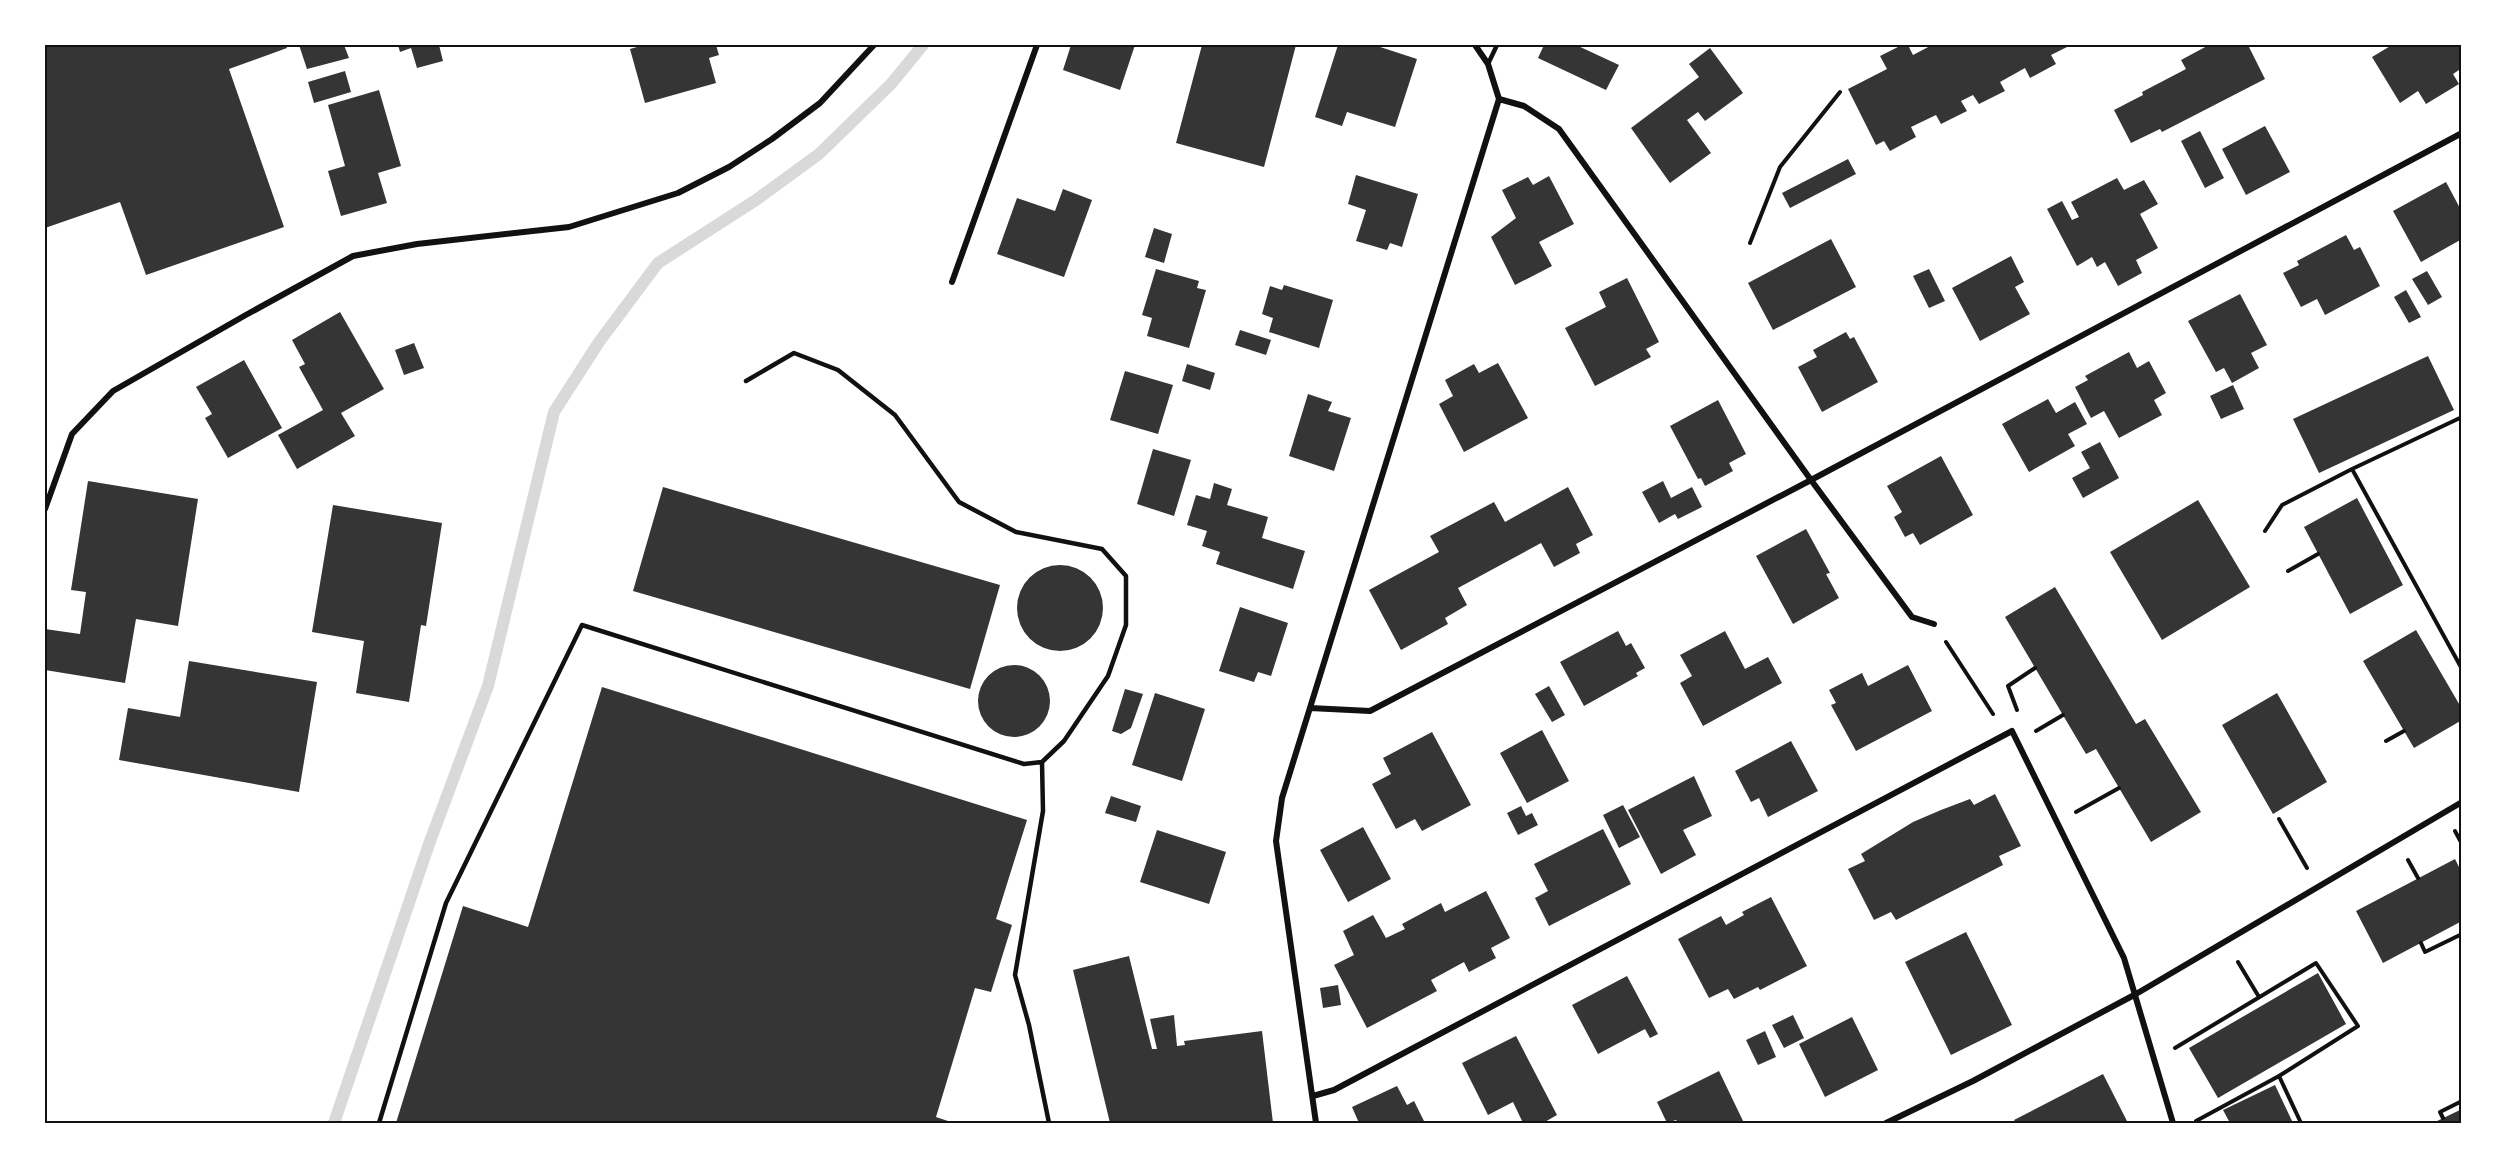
<svg xmlns="http://www.w3.org/2000/svg" width="2507" height="1168" font-family="'Fira Sans',sans-serif">
<rect width="100%" height="100%" fill="#fff"/>
<g fill="none" stroke-linecap="round" stroke-linejoin="round">
<path stroke="#d9d9d9" stroke-width="12" d="M334,1123L429,844L488,686L554,412L599,342L658,263L756,200L819,154L891,84L923,45"/>
</g>
<path fill="#353535" d="M45,45H286L287,48L229,69L284,227L146,275L120,202L45,228Z
M299,45H344L349,58L307,69Z
M398,45H439L443,61L417,68L411,48L400,52Z
M644,45H716L719,55L709,58L716,83L645,103L630,49Z
M1071,45H1135L1120,90L1063,70Z
M1202,45H1296L1264,167L1176,143Z
M1338,45H1358L1366,47V45H1374L1417,59L1395,127L1347,112L1342,126L1315,117Z
M1544,45H1576L1619,65L1606,90L1538,58Z
M1902,45H1908L1913,55L1932,45H2071L2051,55L2056,64L2030,78L2025,68L2000,82L2005,91L1979,104L1973,95L1961,101L1967,111L1941,124L1936,115L1911,127L1916,137L1890,151L1884,141L1876,145L1848,89L1887,69L1880,56Z
M2209,45H2248L2265,79L2162,132L2160,129L2131,143L2114,110L2143,95L2142,92L2186,69L2181,60Z
M2392,45H2458L2462,52V68L2453,74L2459,84L2426,104L2418,91L2400,103L2372,57Z
M1710,48L1743,93L1705,121L1698,112L1687,120L1711,153L1670,183L1631,128L1699,77L1689,64Z
M345,71L351,92L314,103L308,82Z
M379,90L401,166L378,173L387,203L341,216L328,171L345,166L328,105Z
M2265,126L2290,172L2246,195L2222,149Z
M2200,131L2224,178L2205,188L2181,141Z
M1848,159L1856,174L1790,208L1782,193Z
M1356,175L1418,194L1402,247L1390,243L1387,250L1356,241L1366,210L1348,204Z
M1549,176L1574,224L1539,242L1552,266L1515,285L1491,237L1516,218L1502,190L1528,177L1533,185Z
M2117,178L2124,190L2144,180L2158,204L2140,214L2158,248L2136,260L2142,273L2118,286L2105,262L2097,267L2092,257L2077,266L2047,209L2062,201L2072,220L2079,217L2071,202Z
M2446,182L2462,212V239L2421,262L2393,211Z
M1063,189L1092,200L1064,277L997,254L1017,198L1055,211Z
M1154,228L1172,234L1164,263L1145,257Z
M2346,235L2354,250L2360,247L2380,286L2325,315L2317,299L2301,307L2283,273L2299,265L2297,261Z
M1831,239L1856,287L1773,330L1748,283Z
M2011,256L2024,282L2015,287L2030,314L1980,341L1952,288Z
M1156,269L1199,281L1197,288L1206,290L1189,348L1147,336L1152,318L1142,315Z
M1929,269L1945,301L1929,308L1913,276Z
M2427,271L2442,297L2428,305L2412,279Z
M1627,278L1659,342L1646,349L1651,357L1595,386L1565,328L1606,307L1599,292Z
M1284,285L1333,300L1319,348L1269,332L1273,318L1262,314L1270,286L1282,290Z
M2406,290L2421,317L2409,323L2394,297Z
M2240,294L2267,345L2251,353L2259,368L2232,383L2224,368L2216,372L2188,321Z
M340,312L384,389L341,413L355,436L297,469L278,435L323,410L299,367L305,364L292,340Z
M1240,330L1271,340L1266,355L1235,345Z
M1846,332L1850,339L1854,337L1878,382L1822,412L1798,367L1817,357L1813,350Z
M414,343L424,368L404,375L395,350Z
M2129,352L2137,368L2149,361L2166,393L2154,400L2162,415L2119,438L2104,411L2091,418L2075,387L2088,380L2085,376Z
M2428,356L2454,410L2319,473L2293,419Z
M244,360L282,428L228,458L205,418L212,414L196,387Z
M1498,363L1528,418L1464,452L1439,404L1453,396L1445,380L1474,364L1479,373Z
M1187,364L1215,373L1210,390L1182,381Z
M1125,371L1173,385L1158,434L1110,420Z
M2233,385L2244,409L2221,419L2210,396Z
M1308,394L1332,402L1328,411L1351,418L1334,471L1289,456Z
M2048,399L2056,413L2075,402L2087,424L2068,434L2075,446L2029,472L2002,424Z
M1718,400L1746,454L1729,463L1733,471L1705,486L1701,478L1698,479L1670,426Z
M2100,442L2119,478L2083,498L2072,478L2090,468L2081,452Z
M1153,449L1191,460L1174,516L1137,504Z
M1941,456L1973,515L1920,545L1913,533L1905,537L1894,517L1902,512L1887,486Z
M88,481L198,499L178,626L136,619L125,683L45,670V629L80,634L86,592L71,590Z
M1663,481L1671,498L1692,487L1702,507L1678,519L1675,514L1659,523L1642,492Z
M1214,483L1232,489L1227,505L1268,517L1262,538L1305,551L1293,589L1216,564L1220,552L1202,546L1207,531L1187,525L1196,495L1210,499Z
M663,487L1000,585L970,689L633,591Z
M1568,487L1593,535L1576,544L1580,553L1554,567L1541,543L1458,588L1467,605L1445,618L1448,624L1401,650L1369,590L1439,552L1430,536L1494,502L1505,522Z
M2357,498L2403,585L2350,614L2304,527Z
M2198,500L2250,587L2162,640L2110,552Z
M333,505L442,523L426,626L421,625L409,702L356,693L364,641L312,632Z
M1806,529L1830,573L1826,574L1839,598L1793,624L1756,556Z
M1017 608a43 43 0 1 1 86 0a43 43 0 1 1-86 0Z
M2055,587L2136,724L2145,719L2201,812L2151,842L2096,749L2086,754L2005,617Z
M1240,607L1288,623L1271,676L1258,672L1254,682L1219,671Z
M2416,630L2462,709V720L2414,748L2363,661Z
M1618,631L1626,646L1631,643L1645,668L1636,673L1638,676L1584,706L1560,662Z
M1725,631L1745,669L1768,657L1782,683L1703,726L1680,683L1692,676L1680,655Z
M189,661L317,682L299,792L119,760L128,708L180,717Z
M978 701a36 36 0 1 1 72 0a36 36 0 1 1-72 0Z
M1908,665L1932,711L1856,751L1831,705L1836,703L1829,690L1862,673L1868,686Z
M1549,686L1565,715L1552,722L1535,694Z
M602,687L1027,820L996,919L1012,925L991,992L975,988L936,1117L954,1123H396L463,906L528,927Z
M1125,689L1143,694L1131,728L1121,734L1112,731Z
M1155,693L1205,709L1182,781L1132,765Z
M2277,693L2327,782L2273,814L2222,725Z
M1542,730L1569,781L1527,803L1500,753Z
M1432,732L1471,805L1422,831L1415,819L1396,829L1372,784L1391,774L1383,758Z
M1791,741L1818,791L1768,817L1759,798L1751,802L1735,771Z
M1694,776L1712,816L1683,830L1696,855L1661,874L1628,810Z
M1995,794L2021,846L1999,856L2003,865L1896,920L1891,912L1874,920L1848,869L1865,861L1861,854L1913,822L1941,810L1970,799L1974,805Z
M1111,796L1141,806L1136,822L1105,813Z
M1623,805L1640,837L1619,848L1603,815Z
M1521,806L1526,816L1532,813L1538,825L1518,835L1507,813Z
M1363,827L1391,879L1348,902L1320,850Z
M1603,829L1631,884L1549,926L1535,898L1548,891L1534,864Z
M1157,830L1226,852L1209,904L1140,882Z
M2455,859L2462,873V921L2383,963L2356,911Z
M1486,891L1510,938L1491,948L1496,958L1469,972L1464,962L1431,980L1437,991L1367,1028L1334,965L1354,955L1343,931L1373,915L1386,938L1405,929L1402,924L1441,903L1445,912Z
M1771,897L1807,966L1760,990L1758,987L1734,999L1728,989L1709,998L1678,939L1721,916L1726,925L1744,915L1742,912Z
M1966,932L2012,1025L1951,1055L1905,962Z
M1129,956L1152,1049H1157L1150,1019L1174,1015L1177,1046L1185,1045L1184,1041L1262,1031L1273,1123H1110L1073,970Z
M2318,973L2346,1024L2218,1098L2189,1048Z
M1627,976L1658,1034L1650,1038L1645,1029L1598,1054L1572,1005Z
M1338,985L1341,1005L1323,1008L1320,988Z
M1793,1015L1804,1038L1784,1048L1772,1025Z
M1852,1017L1878,1070L1825,1097L1799,1044Z
M1765,1031L1776,1057L1758,1065L1746,1040Z
M1516,1036L1557,1115L1543,1123H1523L1513,1102L1488,1115L1462,1063Z
M1719,1071L1744,1123H1678L1676,1120L1667,1123L1657,1102Z
M2103,1074L2128,1123H2016L2014,1120Z
M2275,1085L2293,1123H2230L2223,1110Z
M1397,1086L1407,1105L1414,1101L1425,1123H1359L1352,1107Z
M2462,1109V1123H2433Z"/>
<g fill="none" stroke-linecap="round" stroke-linejoin="round">
<path stroke="#111" stroke-width="4" d="M1750,243L1780,167L1840,92
M2462,417L2352,469L2462,669
M2265,531L2282,505L2352,469
M2288,571L2318,554
M1946,642L1993,714
M2017,710L2008,686L2035,668
M2036,731L2063,715
M2386,741L2404,731
M2076,812L2119,788
M2279,819L2307,868
M2455,831L2462,844
M2408,860L2418,878
M2421,943L2425,952L2462,934
M2238,962L2259,997
M2175,1048L2316,963L2358,1026L2279,1076
M2443,1118L2440,1112L2462,1101
M2196,1121L2279,1076L2301,1123"/>
<path stroke="#111" stroke-width="4.5" d="M1488,64L1497,45
M1042,762L1043,811L1015,975L1029,1025L1049,1123
M379,1123L446,903L582,625L1024,764L1042,762L1064,741L1108,676L1126,625V576L1102,549L1016,532L959,502L895,415L838,370L794,353L746,381"/>
<path stroke="#111" stroke-width="6" d="M1499,99L1524,106L1559,129L1811,480L1912,617L1934,624
M952,282L1037,45
M45,509L72,434L113,391L244,316L353,256L417,244L569,227L678,193L729,167L772,139L820,103L874,45
M1310,708L1370,711L1811,480L2462,133
M1313,1096L1334,1090L2012,731L2124,958L2173,1123
M1316,1123L1276,841L1282,798L1499,99L1488,64L1475,45
M1886,1123L1973,1081L2136,994L2462,802"/>
</g>
<rect width="2507" height="1168" fill="none" stroke="#ffffff" stroke-width="93"/>
<rect x="46" y="46" width="2414" height="1076" fill="none" stroke="#111" stroke-width="2"/>
</svg>
